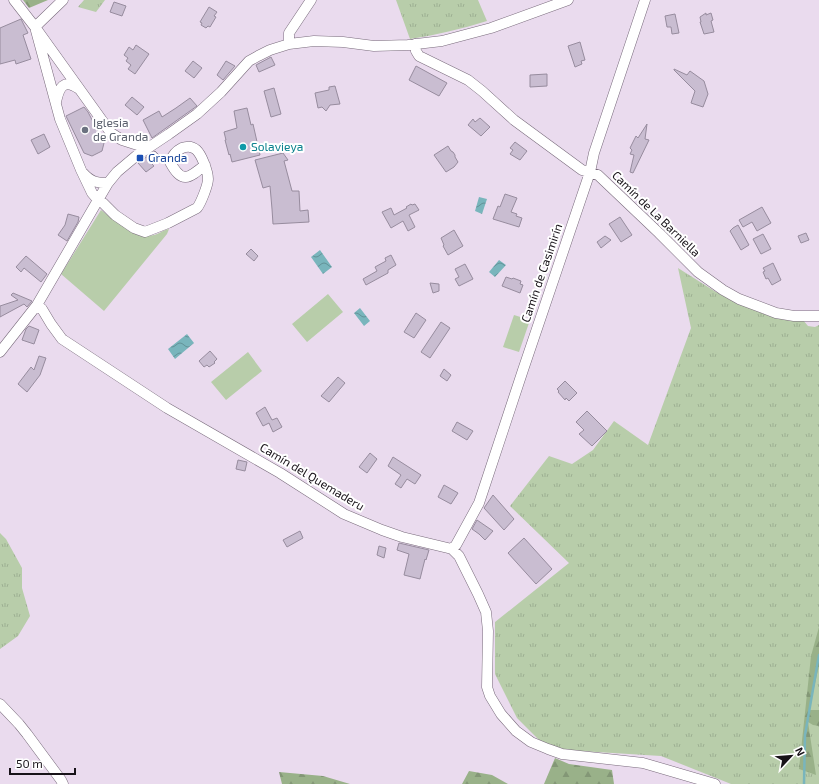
<svg xmlns="http://www.w3.org/2000/svg" width="819" height="784" font-family="'Exo 2',sans-serif">
<defs>
<pattern id="grass-tufts" width="24" height="20" patternUnits="userSpaceOnUse"><rect width="24" height="20" fill="#b8cdaa"/><path d="M3 7l-1-3M5 7V3M7 7l1-3M15 17l-1-3M17 17v-4M19 17l1-3" fill="none" stroke="#9daf92"/></pattern>
<pattern id="forest-firs" width="22" height="20" patternUnits="userSpaceOnUse"><rect width="22" height="20" fill="#99b189"/><path d="M5 1l3.5 6h-7zM16 11l3.5 6h-7z" fill="#839776"/></pattern>
<pattern id="water-waves" width="16" height="10" patternUnits="userSpaceOnUse"><rect width="16" height="10" fill="#79b5bc"/><path d="M0 5q4-4 8 0t8 0" fill="none" stroke="#629298"/></pattern>
</defs>
<rect width="100%" height="100%" fill="#eadbee"/>
<path fill="url(#grass-tufts)" d="M84,0H105L96,12L78,7Z
M396,0H478L487,21C461,29 436,35 410,39Z
M678,268L716,292L803,320L808,326L815,327L819,325V784H731L661,756L548,749L517,718L495,674V622L569,563L510,506L549,456L572,464L593,450L614,421L648,445L691,328Z
M0,533L6,539L22,568V588L30,616L18,636L0,649Z"/>
<path fill="url(#forest-firs)" d="M23,0H48L29,8Z
M819,627V666L809,710H819V726L813,725L808,722L816,775L799,769L811,656Z
M555,758L569,764L612,770L614,784H544Z
M469,771L492,775L508,784H462Z
M279,772L323,776L350,784H282Z"/>
<path fill="#b8cdaa" d="M101,210C115,220 135,239 154,235C159,234 163,230 169,229L167,234L104,311L61,274Z
M328,294L343,312L307,342L292,324Z
M514,315L530,320L519,352L503,347Z
M248,352L262,371L226,400L211,382Z"/>
<path fill="url(#water-waves)" d="M479,197L487,199L482,214L475,211Z
M320,250L332,267L323,274L311,257Z
M499,260L506,265L495,277L489,272Z
M360,308L370,321L364,326L354,313Z
M187,334L194,343L175,359L168,349Z"/>
<g fill="none" stroke-linecap="round" stroke-linejoin="round">
<path stroke="#79b5bc" stroke-width="2.5" d="M804,784L805,735L819,655"/>
</g>
<path fill="#c9bdd1" stroke="#978c9e" d="M114,2L126,6L122,16L110,12Z
M209,7L217,12L214,16L216,17L210,27L208,26L206,28L201,25L202,23L200,22Z
M706,13V15L711,13L713,20L711,21L714,32L704,34L700,22H701L700,17Z
M675,14L679,33L672,34L671,27H667L665,16Z
M21,19L28,33L23,35L31,59L16,64L15,60L0,64V28Z
M580,42L585,60L581,61L582,64L575,67L568,46Z
M136,45L149,54L135,74L128,69L131,65L126,61L128,58L124,55L129,47L133,50Z
M271,57L275,65L259,72L256,65Z
M193,61L202,68L194,78L185,71Z
M226,61L235,66L223,80L217,75Z
M416,66L447,83L439,96L409,80Z
M674,69L687,75L690,71L704,81L708,94L703,107L691,103L695,91L674,70Z
M547,74V86L530,87V75Z
M335,86L340,104L330,105L326,111L322,107L318,108L315,93L329,90V87Z
M274,88L281,114L271,117L264,91Z
M132,97L144,107L137,115L125,105Z
M190,98L197,106L152,138L143,120L159,111L162,117L176,108Z
M84,107L88,112L104,143L102,151L92,156L84,153L66,116Z
M247,108L251,125L253,124L260,155L232,162L230,154L229,155L225,140H226L224,132L237,128L234,111Z
M480,118L490,127L481,136L468,125L473,119L475,122Z
M647,124L645,139L649,140L633,173L630,172L634,155L630,154L632,150L630,148L636,136L638,138Z
M44,134L50,147L38,154L31,140Z
M515,142L527,151L520,160L510,154L513,150L510,148Z
M448,146L451,151L453,152L455,155V157L458,162L454,167L446,172L434,155Z
M155,151L161,157L152,164L154,166L146,172L138,163Z
M283,153L288,160L284,161L292,191H299L300,211L308,210L309,222L273,224L272,209L270,186L263,188L255,160Z
M505,194L517,198L511,212L517,214L516,216L522,218L519,227L493,219L498,206L500,207Z
M411,204L412,205L415,204L419,210L409,215L415,227L408,231L403,221L391,228L382,212L391,208L394,215L407,208L406,207Z
M762,207L771,223L757,231L752,222L743,227L739,220Z
M68,214L79,217L78,222L67,241L58,235L65,225Z
M620,217L632,235L621,242L609,224Z
M738,225L749,245L741,250L730,231L733,228Z
M454,230L463,246L448,255L443,246L444,245L441,238Z
M806,233L809,240L801,243L798,236Z
M763,234L771,249L761,254L753,239Z
M605,236L611,240L601,248L597,242Z
M251,249L258,256L254,261L246,254Z
M391,255L396,265L388,270V273L366,285L363,279L377,271L375,267L386,261L385,258Z
M26,256L47,274L41,282L24,268L21,272L16,267Z
M773,263L781,280L772,285L768,278L766,279L763,272L765,271L763,268Z
M465,264L473,279L459,286L455,279L459,277L455,269Z
M506,277L512,279L513,278L521,281L520,284L523,285L520,293L502,286Z
M430,283L439,284V291L433,293Z
M13,293L32,301L27,307L24,304L0,317V306L18,300L11,295Z
M416,313L426,320L414,338L404,332Z
M441,322L450,328L430,358L421,352Z
M29,326L39,330L34,344L22,340L26,329Z
M210,351L217,359L214,362L215,363L209,367L207,365L204,367L199,361Z
M39,356L46,358L40,375L27,392L18,384L31,367L34,370Z
M444,369L451,375L447,381L440,376Z
M338,377L345,383L329,402L321,396Z
M565,381L577,393L569,401L566,398L565,400L558,392L559,391L557,389Z
M265,407L272,420L277,418L282,427L273,432L269,423L263,426L256,413Z
M587,411L607,431L592,446L579,434L584,430L576,422Z
M457,422L473,431L467,440L452,431Z
M370,453L377,459L367,473L359,467Z
M393,457L421,475L415,484L407,479L401,488L395,484L401,475L388,466Z
M238,460L247,462L245,471L236,469Z
M444,485L458,493L451,504L438,497Z
M493,495L514,519L504,530L484,508Z
M477,520L493,531L485,540L479,534L472,529Z
M300,531L303,538L287,547L283,540Z
M524,538L552,569L536,584L508,553Z
M399,543L429,550L426,560L425,559L420,579L404,575L409,554L397,550Z
M379,546L386,548L384,558L377,555Z"/>
<g fill="none" stroke-linecap="round" stroke-linejoin="round">
<g stroke="#796b7c" stroke-width="11">
<path id="minor" d="M14,0L35,27L111,133L122,140L147,148
M35,27L60,119L81,170L92,193L98,200L103,203L115,215L134,228L145,232L168,223L197,208C201,203 208,185 208,179C208,174 206,168 204,163C200,153 195,143 182,148C176,151 172,156 170,162C182,184 188,179 205,165
M35,27L63,0
M289,44V33L311,0
M415,44L416,51L419,56L468,80L482,91L514,120L582,170L598,175L659,233L698,272L723,290L739,299L776,313L794,316H819
M56,102C59,88 63,78 79,89
M83,173C91,182 97,183 108,183
M37,305L42,309L51,324L62,339L167,408L280,473L344,514L382,530L402,537L452,549L459,556L478,594L486,612L488,631L487,687L490,696L501,714L516,731L531,742L548,749L562,754L643,763L715,784
M0,352L37,305L98,200L108,183L117,172L136,156L169,134L197,114L221,92L249,61L258,56L270,50L289,44L314,41L343,42L374,46L408,45L442,41L491,28L568,0
M452,549L456,545L479,503L523,370L590,172L594,153L645,0
M0,704L19,724L27,734L61,780L63,784"/>
</g>
<use href="#minor" stroke="#fff" stroke-width="10"/>
</g>
<circle fill="#6b7280" stroke="#fff" stroke-width="1.5" cx="85" cy="130" r="4"/>
<circle fill="#0f9aa8" stroke="#fff" stroke-width="1.5" cx="243" cy="147" r="4"/>
<rect fill="#1a4fb4" stroke="#fff" stroke-width="1.5" x="136" y="154" width="8" height="8" rx="2"/>
<g text-anchor="middle" stroke-width="4" stroke-linejoin="round" paint-order="stroke">
<g font-size="12" fill="#5b616d" stroke="#fff" text-anchor="start">
<text x="93" y="127">Iglesia<tspan x="93" dy="14">de Granda</tspan></text>
</g>
<g font-size="12" fill="#0d838f" stroke="#fff" text-anchor="start">
<text x="251" y="151">Solavieya</text>
</g>
<g font-size="12" fill="#164399" stroke="#fff" text-anchor="start">
<text x="148" y="162">Granda</text>
</g>
<g font-size="12" fill="#171218" stroke="#fff">
<text transform="translate(656 214) rotate(44)" y="4">Camín de La Barniella</text>
<text transform="translate(542 273) rotate(-71)" y="4">Camín de Casimirín</text>
<text transform="translate(312 477) rotate(31)" y="4">Camín del Quemaderu</text>
</g>
</g>
<g transform="translate(791 756) rotate(64)" stroke="#ffffff" stroke-width="3" paint-order="stroke">
<path d="M0-3L7 15L0 10L-7 15Z" fill="#171218"/>
<text y="-6" font-size="11" font-weight="bold" text-anchor="middle" fill="#171218">N</text>
</g>
<path d="M10 768v6h65v-6" fill="none" stroke="#171218" stroke-width="2"/>
<text x="16" y="768" font-size="12" fill="#171218" stroke="#ffffff" stroke-width="3" paint-order="stroke">50 m</text>
</svg>
